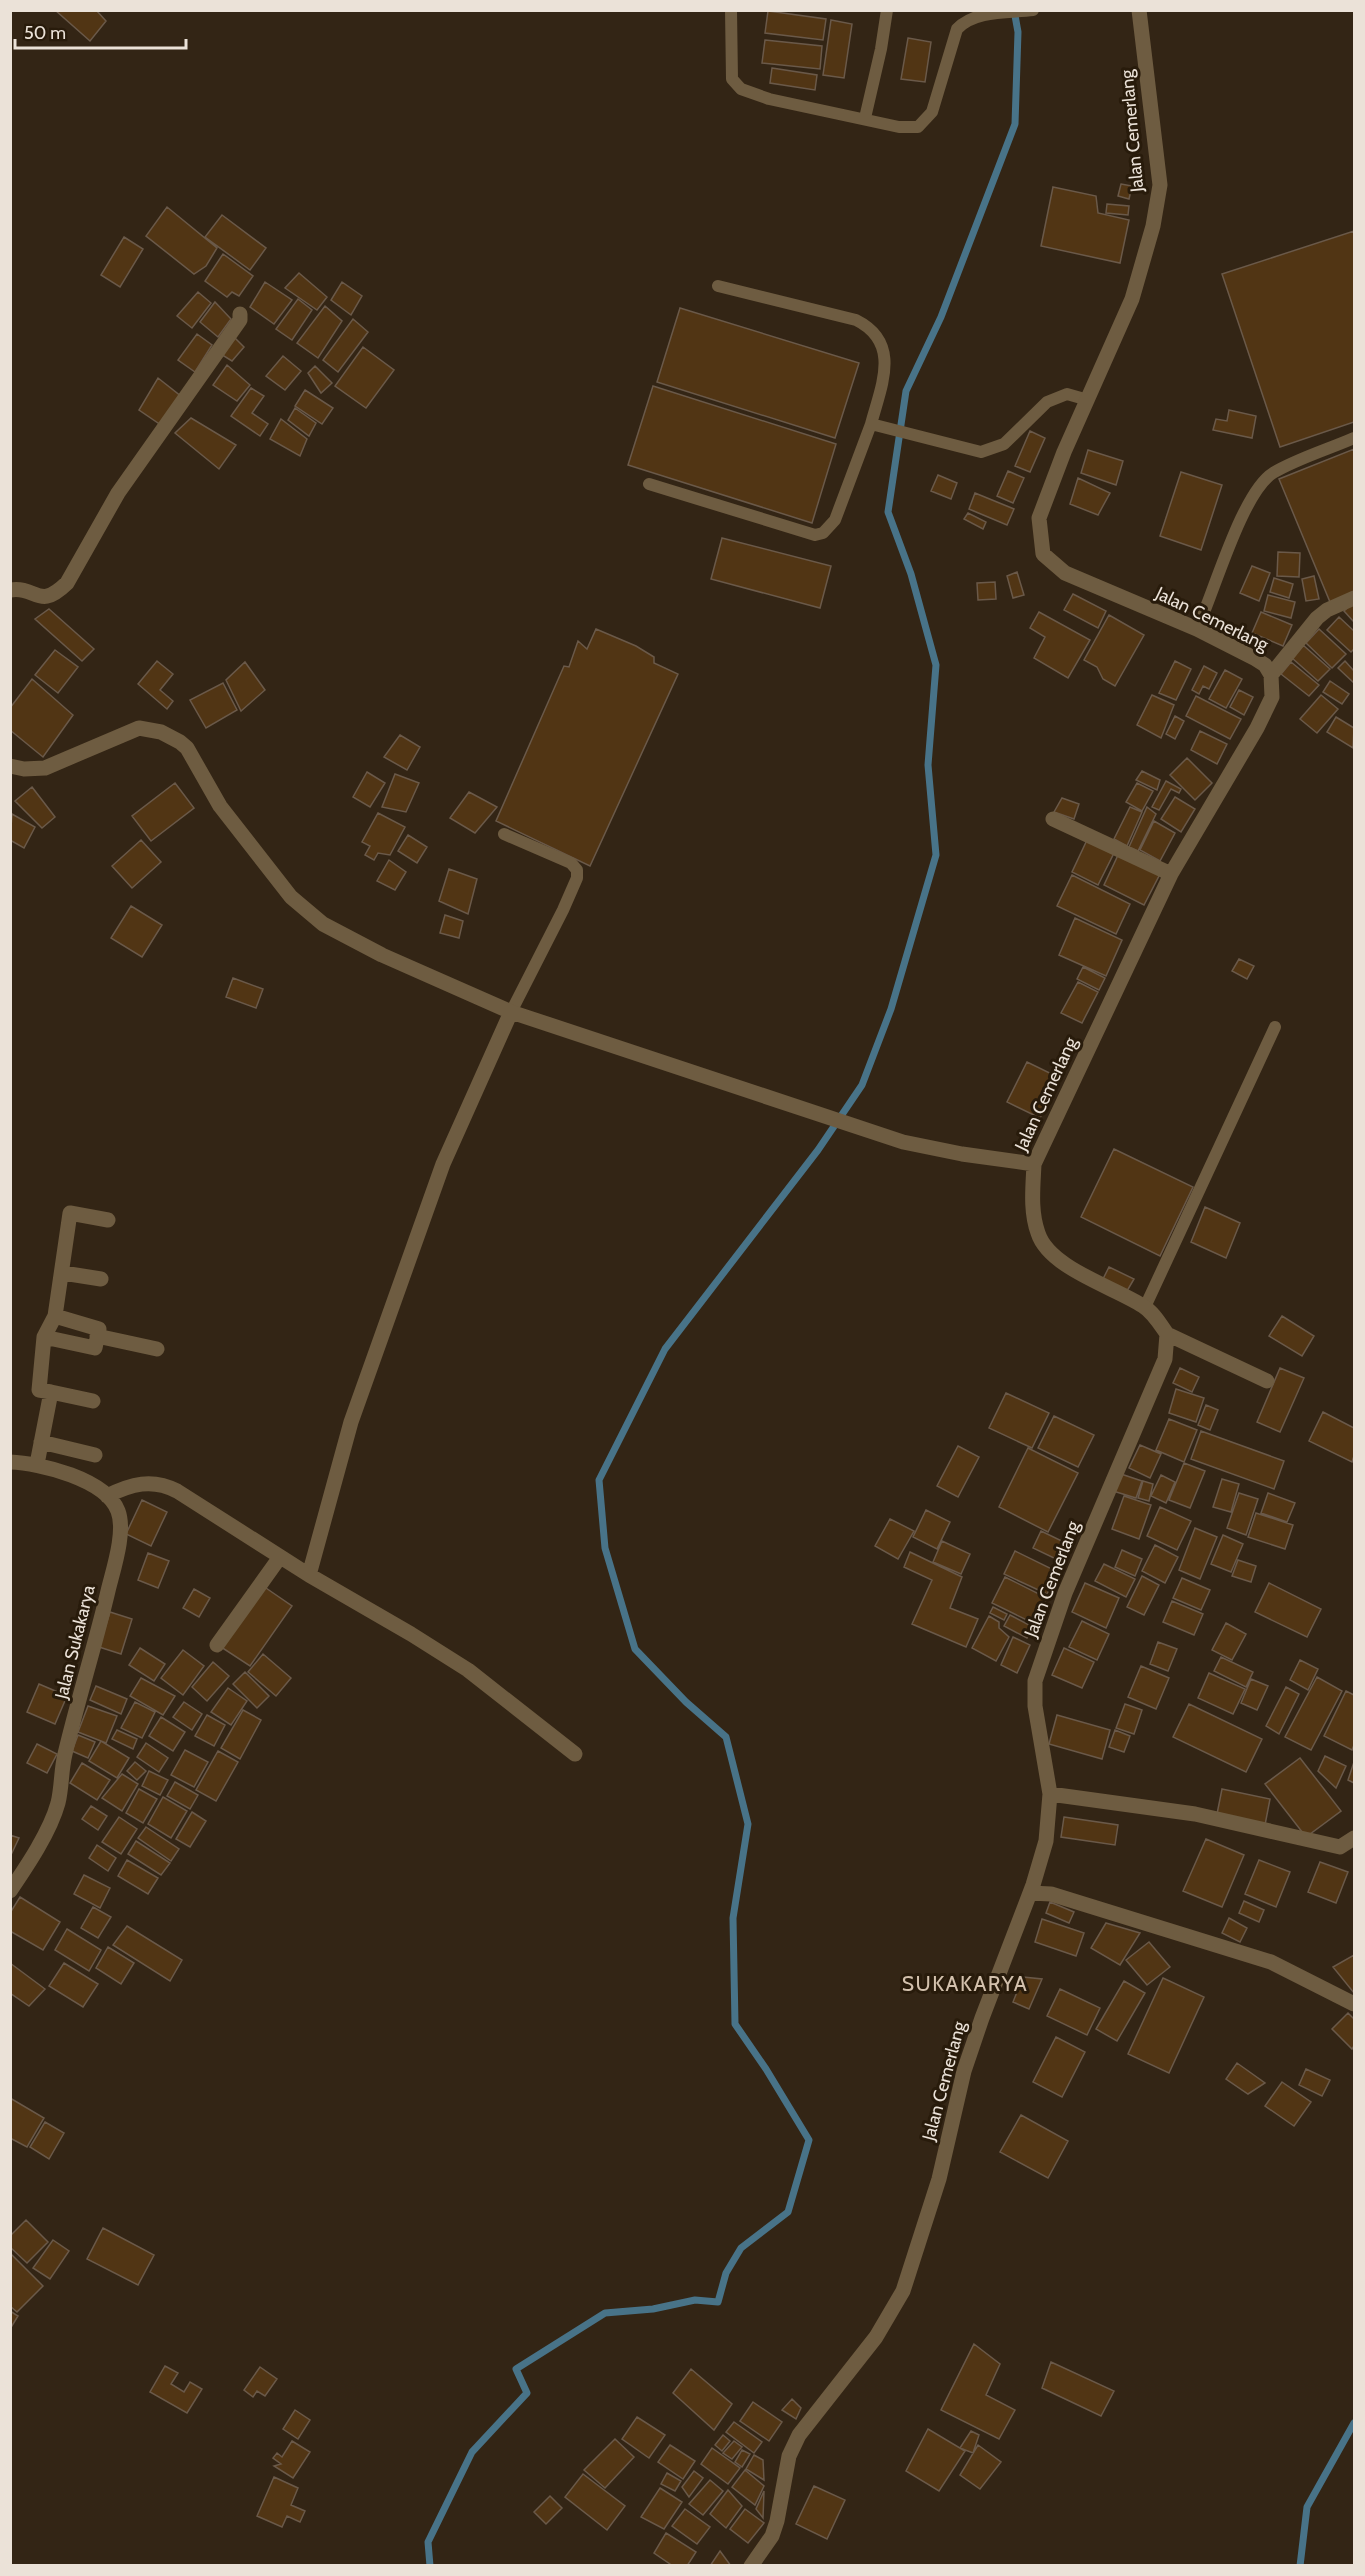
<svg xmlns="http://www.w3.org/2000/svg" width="1365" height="2576" font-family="Cabin,sans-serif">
<rect width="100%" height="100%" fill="#332515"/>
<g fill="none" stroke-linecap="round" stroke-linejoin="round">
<path stroke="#487388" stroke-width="7" d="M430,2566L428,2542L472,2452L527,2393L516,2369L605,2313L653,2309L695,2300L718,2302L726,2273L741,2248L788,2212L809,2140L766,2069L735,2024L733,1918L748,1824L726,1737L686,1702L635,1649L605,1548L599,1480L665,1349L818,1150L862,1085L891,1009L936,855L928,765L936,665L911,574L888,512L906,391L941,317L1015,124L1018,32L1014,10
M1300,2566L1307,2507L1354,2423"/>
</g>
<path fill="#513514" stroke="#6a5949" stroke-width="1.5" d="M55,10H96L106,21L90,41Z
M768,11L826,19L823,40L765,33Z
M831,20L852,24L844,78L823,75Z
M908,38L931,42L925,82L901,79Z
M765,40L822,46L820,69L762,63Z
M772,68L817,75L815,90L770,83Z
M1121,184L1132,186L1129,199L1118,196Z
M1053,187L1096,196L1098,213L1129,220L1120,263L1041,246Z
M1107,204L1129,206L1128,215L1106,213Z
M167,207L217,248L206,266L194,274L146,236Z
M222,215L266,248L250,270L205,237Z
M1354,231V422L1280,447L1222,274Z
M124,237L143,249L120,287L101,275Z
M223,254L253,276L239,296L232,292L227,297L205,281Z
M299,273L327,297L317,310L285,288Z
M265,282L292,300L274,324L250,307Z
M342,282L362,296L351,315L331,300Z
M198,292L211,303L192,328L177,316Z
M298,299L312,310L292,340L276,329Z
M215,302L231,319L218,337L200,322Z
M325,306L342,321L318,358L297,343Z
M680,308L859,363L835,438L657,382Z
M353,319L368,332L338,372L323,360Z
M197,334L212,345L195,372L178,360Z
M231,334L244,347L232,361L219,353Z
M363,347L394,370L366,408L335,386Z
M283,356L301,371L285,390L266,376Z
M227,365L250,385L237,401L213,385Z
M315,366L332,383L321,393L308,373Z
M158,378L182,397L161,425L139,410Z
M653,386L836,444L812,523L628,465Z
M251,388L264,396L252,413L268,424L260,436L231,416Z
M305,390L333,408L322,424L295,406Z
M295,408L316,423L309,436L288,420Z
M1229,410L1256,416L1252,438L1213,430L1216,419L1227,421Z
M191,418L236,445L219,469L175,433Z
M281,419L307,439L300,456L270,439Z
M1030,431L1045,438L1030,472L1015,466Z
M1354,449V594L1330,602L1279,479Z
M1088,450L1123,461L1116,485L1081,473Z
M1008,471L1024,478L1013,503L997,496Z
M1181,472L1222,485L1201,550L1160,536Z
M938,475L957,483L951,499L931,491Z
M1078,478L1110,493L1098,515L1070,504Z
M975,493L1014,509L1007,525L969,509Z
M968,513L986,522L983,529L964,519Z
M722,538L831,566L820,608L711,579Z
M1278,552L1300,553L1299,577L1277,576Z
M1252,566L1270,573L1259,601L1240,593Z
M1017,572L1024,595L1013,598L1007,576Z
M1314,576L1319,599L1306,601L1302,579Z
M1274,578L1293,584L1289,598L1270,592Z
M995,582L996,599L978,600L977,583Z
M1073,594L1106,611L1098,628L1064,610Z
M1268,595L1295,602L1291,618L1264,611Z
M1354,602V622L1344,611Z
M49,609L94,649L82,661L35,619Z
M1039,612L1090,640L1068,678L1034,658L1045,637L1030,628Z
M1261,612L1292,625L1283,646L1252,633Z
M1109,615L1144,635L1115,686L1103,679L1097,667L1084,660Z
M1339,617L1354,631V649L1351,652L1327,630Z
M596,629L636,646L654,657V663L678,674L590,866L496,821L564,666L569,667L578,641L587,649Z
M1319,629L1346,654L1332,668L1306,643Z
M1303,645L1330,669L1318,681L1292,658Z
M55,650L78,667L58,693L35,675Z
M157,661L173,674L160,690L173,701L167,709L138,684Z
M1175,661L1191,669L1176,700L1159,693Z
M1345,661L1354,671V683L1338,668Z
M245,662L265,690L241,711L226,680Z
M1291,662L1319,685L1309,696L1281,674Z
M1204,666L1217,673L1209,689L1203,686L1199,694L1192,690Z
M1225,670L1242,679L1226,708L1209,699Z
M32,679L73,715L43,757L10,730V708Z
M1330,681L1349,694L1342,704L1323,692Z
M223,683L237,710L206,728L190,700Z
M1239,690L1253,697L1244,715L1230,707Z
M1152,695L1174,705L1161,738L1137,725Z
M1321,695L1338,709L1317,733L1300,719Z
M1196,696L1241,719L1230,739L1186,716Z
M1175,716L1184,721L1175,739L1166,734Z
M1336,717L1354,728L1353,748L1327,732Z
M1200,731L1227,744L1217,764L1191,750Z
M400,735L420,747L407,770L384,757Z
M1187,758L1212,783L1195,800L1170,775Z
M1142,771L1160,780L1157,790L1136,780Z
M367,772L385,783L370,807L353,797Z
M395,774L419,783L406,812L382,807Z
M1166,781L1181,789L1179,793L1171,789L1159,810L1152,807Z
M175,783L194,808L151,841L132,816Z
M1137,783L1153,791L1142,811L1126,802Z
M32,787L55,817L42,828L15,801Z
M469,792L497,807L475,833L450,818Z
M1175,797L1195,809L1181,832L1161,819Z
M1062,798L1079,804L1074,819L1054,812Z
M1130,807L1142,812L1127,846L1114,839Z
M1147,807L1156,814L1138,851L1129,847Z
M378,813L405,827L390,855L378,853L374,860L365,855L370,846L362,842Z
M12,814L35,827L24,848L10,840Z
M1154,821L1175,833L1160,861L1140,850Z
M408,835L427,847L417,863L398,851Z
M141,840L161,862L132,888L112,866Z
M1087,840L1114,853L1098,885L1072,872Z
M1119,853L1160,874L1144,905L1104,885Z
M389,860L406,872L395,890L377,881Z
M449,869L477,879L468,914L439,901Z
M1072,875L1130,904L1116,934L1057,906Z
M131,906L162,925L142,957L111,938Z
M445,915L463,921L459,938L440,933Z
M1075,918L1122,940L1106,976L1059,955Z
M1239,959L1254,966L1247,979L1232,971Z
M1083,967L1105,978L1099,990L1077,979Z
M233,978L263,989L256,1008L226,997Z
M1078,982L1098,992L1082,1023L1061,1013Z
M1027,1062L1060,1078L1040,1118L1007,1102Z
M1114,1149L1193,1187L1160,1256L1081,1217Z
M1205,1207L1240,1223L1226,1258L1191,1242Z
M1109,1267L1134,1279L1127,1291L1103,1279Z
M1282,1316L1314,1336L1302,1356L1269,1336Z
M1180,1368L1199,1377L1192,1392L1173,1383Z
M1280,1368L1304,1378L1280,1432L1257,1422Z
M1176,1389L1204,1398L1196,1422L1169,1413Z
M1006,1393L1049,1413L1032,1448L989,1428Z
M1206,1405L1218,1410L1210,1430L1198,1425Z
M1323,1412L1354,1428V1456L1352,1462L1309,1441Z
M1054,1416L1094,1435L1078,1467L1038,1448Z
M1169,1419L1197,1430L1184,1462L1156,1450Z
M1201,1431L1284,1461L1274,1489L1191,1459Z
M1140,1445L1161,1454L1150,1478L1129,1468Z
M958,1446L979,1457L958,1497L937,1486Z
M1028,1448L1078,1473L1048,1532L999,1507Z
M1184,1463L1205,1471L1190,1508L1169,1500Z
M1118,1473L1142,1481L1136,1498L1113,1491Z
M1161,1475L1175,1482L1166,1503L1151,1496Z
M1222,1479L1239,1484L1231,1512L1213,1507Z
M1143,1481L1153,1484L1149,1501L1138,1498Z
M1239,1493L1258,1499L1246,1535L1227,1528Z
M1268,1493L1295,1503L1287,1522L1261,1513Z
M1124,1496L1151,1505L1139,1539L1112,1529Z
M142,1500L167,1512L151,1546L126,1534Z
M1160,1507L1191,1521L1177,1550L1147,1536Z
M926,1510L950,1522L937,1549L913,1537Z
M1256,1513L1293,1525L1285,1549L1248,1537Z
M890,1519L914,1531L898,1559L875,1546Z
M1195,1528L1217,1537L1200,1579L1179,1570Z
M1041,1531L1064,1542L1056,1559L1033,1548Z
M1223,1535L1243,1544L1231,1572L1211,1564Z
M942,1541L970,1554L961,1574L933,1562Z
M1155,1545L1178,1557L1165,1583L1142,1571Z
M1122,1550L1142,1559L1135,1576L1115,1567Z
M1015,1551L1058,1572L1047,1594L1004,1574Z
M910,1552L962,1577L950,1608L978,1619L966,1647L912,1624L932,1580L904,1567Z
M148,1553L169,1561L158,1588L138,1580Z
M1238,1560L1256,1566L1251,1582L1232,1576Z
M1104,1564L1135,1579L1126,1597L1095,1581Z
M1142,1576L1159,1585L1144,1615L1127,1607Z
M1005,1577L1047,1598L1035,1624L992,1603Z
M1182,1578L1210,1590L1201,1610L1173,1598Z
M1085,1583L1119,1598L1106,1628L1072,1612Z
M1269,1583L1321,1609L1307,1637L1255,1612Z
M263,1586L292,1606L250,1666L221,1647Z
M194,1589L210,1598L199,1617L183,1608Z
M1172,1601L1203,1614L1194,1635L1163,1622Z
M993,1607L1007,1614L1004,1620L990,1613Z
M110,1612L132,1619L121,1654L99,1647Z
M1010,1615L1033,1627L1027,1638L1004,1626Z
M989,1616L999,1622V1628L1009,1637L996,1661L972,1648Z
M1082,1621L1109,1634L1097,1660L1069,1647Z
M1226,1623L1246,1634L1232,1660L1212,1650Z
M1013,1637L1030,1645L1017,1673L1001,1665Z
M1158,1642L1177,1649L1168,1671L1150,1664Z
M140,1648L165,1664L154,1681L129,1665Z
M1064,1648L1094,1662L1082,1688L1052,1675Z
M183,1650L204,1666L183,1695L161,1678Z
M263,1654L291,1678L276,1696L248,1672Z
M1221,1657L1253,1672L1246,1687L1214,1671Z
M1300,1660L1318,1669L1308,1690L1290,1680Z
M213,1662L229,1676L207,1701L192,1687Z
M1141,1666L1169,1678L1156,1709L1128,1697Z
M245,1672L269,1696L257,1708L233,1684Z
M1209,1673L1245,1689L1233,1714L1198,1698Z
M1317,1677L1342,1691L1311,1750L1285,1737Z
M141,1678L175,1696L163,1715L130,1696Z
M1251,1679L1268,1686L1257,1710L1241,1703Z
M39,1684L67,1696L55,1724L27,1712Z
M96,1686L127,1699L121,1714L90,1700Z
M1286,1687L1299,1694L1279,1734L1266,1726Z
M228,1688L247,1701L231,1725L211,1712Z
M1346,1691L1354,1695V1745L1352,1750L1324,1736Z
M135,1702L155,1712L142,1738L121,1728Z
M184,1702L202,1714L192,1730L173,1717Z
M1125,1704L1142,1710L1134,1734L1116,1728Z
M1189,1704L1262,1739L1246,1772L1173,1737Z
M88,1706L117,1716L106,1743L78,1732Z
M243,1710L261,1720L240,1759L221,1748Z
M207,1715L225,1725L214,1746L195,1736Z
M1057,1715L1110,1730L1102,1759L1049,1744Z
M161,1717L185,1732L173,1751L149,1736Z
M117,1730L137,1739L133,1749L112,1739Z
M1115,1730L1130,1736L1124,1752L1109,1747Z
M78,1735L95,1742L88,1758L72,1751Z
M101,1741L129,1758L117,1778L89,1761Z
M146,1743L168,1758L159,1772L137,1757Z
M37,1744L57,1754L47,1773L27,1763Z
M185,1750L208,1762L194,1787L171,1775Z
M218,1751L238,1762L216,1801L196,1790Z
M1325,1756L1346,1766L1336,1788L1318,1771Z
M1300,1758L1341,1811L1306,1837L1265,1784Z
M135,1762L146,1771L137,1780L127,1771Z
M1354,1762V1783L1348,1780Z
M82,1763L110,1780L97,1800L70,1783Z
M149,1771L168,1780L160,1795L142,1786Z
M122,1774L138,1784L122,1811L102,1798Z
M175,1782L198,1795L190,1809L167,1796Z
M139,1789L157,1799L143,1823L126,1813Z
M1222,1789L1270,1799L1265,1825L1217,1814Z
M163,1797L187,1811L171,1838L148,1824Z
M91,1806L107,1816L98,1830L82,1819Z
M192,1812L206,1821L190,1847L176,1839Z
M119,1817L137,1829L121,1854L102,1842Z
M1064,1817L1118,1825L1115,1845L1061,1837Z
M146,1827L179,1849L171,1861L138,1838Z
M10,1835L19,1838L10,1857Z
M1206,1839L1244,1855L1222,1907L1183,1891Z
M136,1841L170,1863L161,1875L128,1854Z
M97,1845L116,1858L108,1871L89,1858Z
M127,1860L158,1878L148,1894L118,1876Z
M1259,1860L1290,1872L1276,1907L1245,1894Z
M1320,1862L1348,1872L1336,1903L1308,1892Z
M84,1875L110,1888L100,1908L74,1894Z
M20,1897L60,1922L43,1950L10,1931V1913Z
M1244,1901L1264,1910L1259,1922L1239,1913Z
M1050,1902L1074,1912L1069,1923L1046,1913Z
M93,1907L111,1917L98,1938L81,1928Z
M1229,1918L1247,1928L1240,1942L1222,1933Z
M1042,1919L1084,1933L1076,1956L1035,1942Z
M1106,1923L1140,1933L1120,1965L1091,1948Z
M127,1926L182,1960L170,1981L113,1945Z
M67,1929L101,1950L89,1971L55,1950Z
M1149,1942L1170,1967L1147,1985L1126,1960Z
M108,1947L134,1963L121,1984L96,1968Z
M1354,1955V1993L1333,1967Z
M10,1963L45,1989L29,2006L10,1993Z
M64,1963L98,1984L83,2007L49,1986Z
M1023,1977L1042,1979L1029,2009L1013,2002Z
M1163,1978L1204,1997L1169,2073L1128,2054Z
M1124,1981L1145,1993L1117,2041L1096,2029Z
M1060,1989L1100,2008L1087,2035L1047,2016Z
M1348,2013L1354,2019V2046L1352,2049L1332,2029Z
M1056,2037L1085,2052L1062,2097L1033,2082Z
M1237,2063L1265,2083L1248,2094L1226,2079Z
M1306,2069L1330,2080L1322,2096L1299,2085Z
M1282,2082L1311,2102L1294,2126L1265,2106Z
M10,2098L44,2118L27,2147L10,2138Z
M1021,2115L1068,2141L1048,2178L1000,2152Z
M45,2122L64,2133L49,2159L30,2147Z
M26,2220L48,2242L27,2263L10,2247V2236Z
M103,2228L154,2255L138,2285L87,2259Z
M53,2240L69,2251L50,2279L33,2268Z
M10,2253L43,2286L17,2312L10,2306Z
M10,2311L18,2316L10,2329Z
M974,2344L1000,2364L986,2395L1015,2410L999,2439L941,2410Z
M1051,2362L1114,2391L1101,2416L1042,2388Z
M165,2366L178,2373L171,2384L184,2392L190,2382L202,2389L187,2413L150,2392Z
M260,2367L277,2379L265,2396L257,2391L253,2397L244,2390Z
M691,2369L732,2404L714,2430L673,2393Z
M792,2399L801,2408L796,2419L782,2410Z
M753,2402L782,2422L769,2441L740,2421Z
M295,2410L310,2420L298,2439L283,2429Z
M637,2417L665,2435L649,2458L622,2439Z
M734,2422L762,2442L754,2453L726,2432Z
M928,2429L965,2451L939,2491L906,2471Z
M971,2431L979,2435L973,2453L960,2448Z
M723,2435L730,2441L722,2451L715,2445Z
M615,2439L634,2457L605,2488L584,2470Z
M292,2441L310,2452L293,2478L274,2466L281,2464L273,2458L277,2453L282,2457Z
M734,2441L742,2447L732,2459L723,2453Z
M670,2445L695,2461L683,2479L658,2462Z
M978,2445L1001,2462L980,2489L960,2475Z
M712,2448L740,2468L728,2484L701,2464Z
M742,2450L750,2454L742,2467L735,2462Z
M754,2455L763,2460L764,2480L746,2469Z
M745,2470L764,2486L755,2505L732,2487Z
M694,2471L703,2478L689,2497L682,2487Z
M667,2473L681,2481L675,2491L661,2484Z
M583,2474L625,2506L607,2530L565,2497Z
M274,2477L298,2488L291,2505L305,2511L300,2522L287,2516L282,2527L257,2516Z
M710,2480L723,2491L703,2515L689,2504Z
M814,2486L845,2500L827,2539L796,2524Z
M660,2488L682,2502L664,2529L641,2517Z
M728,2490L742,2506L726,2528L710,2514Z
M764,2491L763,2518L756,2509Z
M550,2496L562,2508L546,2524L534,2512Z
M685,2509L710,2527L697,2544L672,2526Z
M745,2509L764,2523L748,2543L730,2529Z
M666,2533L696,2552L687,2566H673L654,2553Z
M720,2551L731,2566H710Z"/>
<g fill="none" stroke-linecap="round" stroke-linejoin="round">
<path stroke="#6e5c41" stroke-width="12" d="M731,10L732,79L741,89L769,99L899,127H918L932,112L957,29C975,10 1009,13 1033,10
M865,118L881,49L887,10
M718,286L856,320C902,343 881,386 871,424
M649,484L815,535L823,533L835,520L871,424L981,452L1004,444L1047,402L1067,394L1088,400
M1197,629C1214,593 1242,492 1273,473C1296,459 1329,449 1354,438
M504,834L571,863L577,870V878L563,910L511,1012
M1145,1307L1275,1027"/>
<path stroke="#6e5c41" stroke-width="15" d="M10,590C38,586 38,611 67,583L118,493L240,320V314
M1271,675L1317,618L1327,610L1354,598
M10,766L24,769L45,768L139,728L161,732L180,742L187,748L220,806L291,897L323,924L382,955L511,1012L903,1142L962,1154L1034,1164
M1053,819L1171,874
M63,1273L101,1279
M1167,1334L1267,1381
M97,1336L157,1349
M44,1337L95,1348L99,1329L55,1316
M51,1392L93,1401
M41,1442L95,1455
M10,1462C40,1463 106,1479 118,1511C126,1532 113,1570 108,1591C95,1646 78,1699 65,1754C61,1770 62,1787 58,1803C50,1832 27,1866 10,1891
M37,1464L51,1392L39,1390L44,1337L55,1316L70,1213L108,1220
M107,1496C131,1484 152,1478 177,1491L309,1575L411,1634L468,1670L575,1754
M309,1575L351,1422L443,1164L511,1012
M217,1645L280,1557
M1050,1794L1195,1814L1340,1847L1354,1838
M1030,1893L1051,1894L1271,1962L1354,2004
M751,2566L772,2536L777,2521L789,2456L799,2435L876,2337L903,2291L939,2179L964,2071L982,2018L1033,1885L1046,1841L1050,1794L1035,1706V1681L1065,1593L1165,1359L1167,1334C1160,1324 1153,1312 1143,1306C1114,1287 1049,1268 1038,1233C1030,1211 1033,1187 1034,1164L1171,874L1257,728L1272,697L1271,675L1265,665L1254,658L1197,629L1065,573L1043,554L1039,518L1064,452L1132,299L1153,226L1160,185L1139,10"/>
</g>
<g text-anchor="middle" stroke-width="6" stroke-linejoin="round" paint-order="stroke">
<g font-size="18" fill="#ebe2d8" stroke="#281b0b">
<text transform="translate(1132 131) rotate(-95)" y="6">Jalan Cemerlang</text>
<text transform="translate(1212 619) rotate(26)" y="6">Jalan Cemerlang</text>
<text transform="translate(1046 1094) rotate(-65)" y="6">Jalan Cemerlang</text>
<text transform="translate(1052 1579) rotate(-69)" y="6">Jalan Cemerlang</text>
<text transform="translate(75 1642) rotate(-76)" y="6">Jalan Sukakarya</text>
<text transform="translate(944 2081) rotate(-75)" y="6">Jalan Cemerlang</text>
</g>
<g font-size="21" letter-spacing="1.5" fill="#d3c1ad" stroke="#281b0b">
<text x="965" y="1991">SUKAKARYA</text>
</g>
</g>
<rect width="1365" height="2576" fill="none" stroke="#ebe2d8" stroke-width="24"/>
<path d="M15 39v9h171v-9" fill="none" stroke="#ebe2d8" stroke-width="3"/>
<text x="24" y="39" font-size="18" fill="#ebe2d8" stroke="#281b0b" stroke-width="4.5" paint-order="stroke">50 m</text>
</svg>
